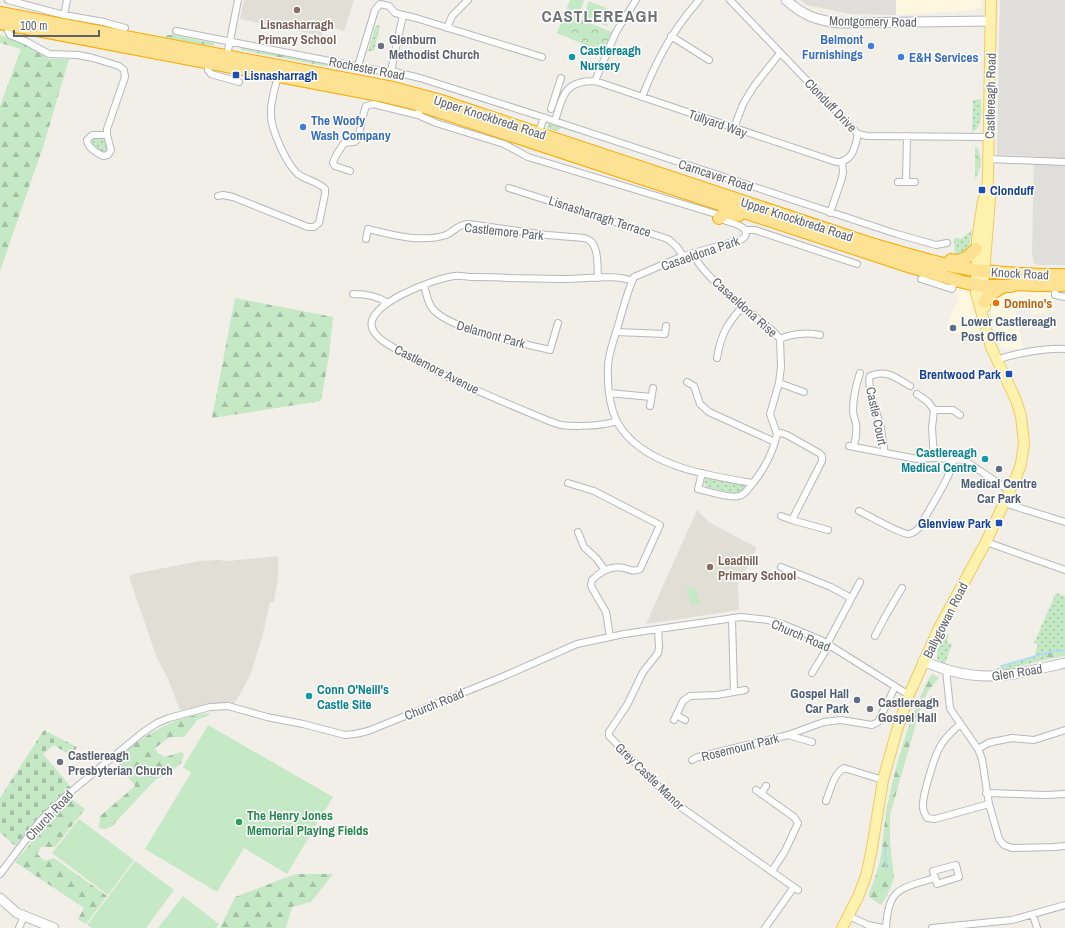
<svg xmlns="http://www.w3.org/2000/svg" width="1065" height="928" font-family="'Archivo Narrow',sans-serif">
<defs>
<pattern id="grass-dots" width="8" height="8" patternUnits="userSpaceOnUse"><rect width="8" height="8" fill="#c5e8c5"/><path d="M2 2h.1M6 6h.1" fill="none" stroke="#a3c0a4" stroke-width="1.8" stroke-linecap="round"/></pattern>
<pattern id="forest-firs" width="22" height="20" patternUnits="userSpaceOnUse"><rect width="22" height="20" fill="#c5e8c5"/><path d="M5 1l3.5 6h-7zM16 11l3.5 6h-7z" fill="#a3c0a4"/></pattern>
<pattern id="cemetery-stones" width="16" height="16" patternUnits="userSpaceOnUse"><rect width="16" height="16" fill="#c5e8c5"/><path d="M2 7V4a2 2 0 0 1 4 0v3zM10 15v-3a2 2 0 0 1 4 0v3z" fill="#a3c0a4"/></pattern>
<pattern id="park-crowns" width="20" height="18" patternUnits="userSpaceOnUse"><rect width="20" height="18" fill="#c5e8c5"/><path d="M2 6a3 3 0 1 1 6 0M12 15a3 3 0 1 1 6 0" fill="none" stroke="#a3c0a4"/></pattern>
</defs>
<rect width="100%" height="100%" fill="#f1efe8"/>
<path fill="#fef7e0" d="M896,0H981V7L974,10L896,15Z
M959,288L971,293L983,341L981,342L946,330L954,308L960,298L953,293Z
M1005,292L1053,293L1056,298L1054,302L1055,311L1033,315L1032,308L1016,311L1023,349H1002L997,340L990,306L993,300Z"/>
<path fill="#e0deda" d="M800,0H896V15L850,14L807,5Z
M1000,0H1065V265H1042L1034,264L1032,253L1034,156L997,155Z"/>
<path fill="#e1ded6" d="M244,0H354L344,31L335,28L333,30L323,28L322,36L240,19Z
M697,510L709,522L757,548L738,585L739,610L646,624Z
M277,556L278,559V578L274,602H270L263,634L250,676L234,705L215,703L200,707L180,710L168,679L157,658L129,577L133,574L200,561L218,560L228,561Z"/>
<path fill="url(#grass-dots)" d="M376,25L380,26L374,51H368Z
M981,99C981,110 984,127 972,132L973,100Z
M548,123L554,125L555,123L622,146L561,128L557,131L547,128Z
M96,137L104,138L108,150L106,152H102L91,143V139Z
M972,230C969,246 971,248 955,256L954,238L961,239Z
M708,477L747,484L746,489L738,494L706,487L704,482L705,479Z
M1056,593L1065,596V649L1049,652L1043,660L1009,669L993,670L1035,655L1038,644L1034,643Z
M947,634H949L947,642L952,644L945,664L937,659C937,650 940,640 947,634Z"/>
<path fill="url(#forest-firs)" d="M0,35L27,45L49,59H69L44,144L0,271V106L21,49L0,43Z
M166,35H172L214,43V46L165,38Z
M241,46L377,73V74H373L372,75L241,50Z
M235,298L333,317L329,355L321,401L212,418Z
M1065,649V656L1043,660L1049,652Z
M933,674L939,678L928,691L919,713L890,815V841L894,878L887,896L881,905L868,896C873,883 879,869 881,855C884,836 884,817 889,798C898,755 911,715 930,676Z
M210,713L208,716L197,720L184,737H170L155,748L158,753L165,757L181,752L184,754L181,763L170,773L156,779L112,826L106,829L99,828L100,816L135,786L115,759C137,742 160,724 188,717C195,715 203,714 210,713Z
M71,799L85,809L55,847H41L37,854L45,861L54,858L107,896L86,924L78,919L84,908L15,862L60,808Z
M296,874H333L311,902L292,907L286,928H220L235,897Z"/>
<path fill="url(#cemetery-stones)" d="M44,730L77,747L71,756L54,745L43,754L71,787L56,799L15,846L0,832V798Z"/>
<path fill="url(#park-crowns)" d="M570,0H584L577,18L612,32L602,52L557,33Z
M975,147H977C983,160 982,168 975,179Z"/>
<path fill="#c5e8c5" d="M589,1L613,11L607,26L583,17Z
M694,587L700,603L692,606L686,590Z
M208,725L333,797L287,874L244,848L217,892L145,849L191,773L183,767Z
M79,819L134,860L108,895L52,853Z
M135,861L174,890L146,928H92L87,925Z
M183,896L219,924L216,928H158Z"/>
<g fill="none" stroke-linecap="round" stroke-linejoin="round">
<path stroke="#aadaff" stroke-width="1.5" d="M1001,666L1050,652L1065,650
M885,848L886,869"/>
<g stroke="#b5b8bc" stroke-width="8">
<path id="street" d="M8,0L64,15L104,22L125,28
M730,0L858,134L867,136L989,137
M64,15L67,0
M9,24L8,31L10,35L27,42L49,54L78,55L93,58L119,66L124,70L125,77L107,129V135H92L87,140C87,147 97,153 103,156L108,155L111,150L107,135
M447,28L452,16L468,0
M176,31L381,71H391L420,78L536,115L897,234L936,245L947,243
M671,36L709,60
M227,56L238,0
M208,63V70L211,74L239,82
M358,66L375,10L380,4L389,6L395,13L416,18L542,57
M391,71L403,15
M595,81L616,32L636,0
M642,97C657,59 672,31 699,0
M551,109L561,78
M418,115L436,123L504,144L528,157L716,214
M555,121C563,95 564,81 595,81L836,162C853,162 855,147 858,134
M734,128L743,104L754,86L780,53
M538,135L544,117
M989,159L1065,162
M350,171L335,166L333,163C335,155 340,150 344,143L354,142L358,139L364,112L366,106L373,104L418,115L419,112
M898,182H915
M906,182L907,136
M509,188L668,239L677,247L683,256
M218,196L223,195L233,197L308,227H314L319,223L325,194V189C319,182 306,180 298,174C287,165 271,130 271,115C270,102 275,88 278,76
M830,213L842,178L843,172L842,161
M718,217C726,223 739,222 745,230
M745,230C747,235 745,238 740,240L683,256L634,277C626,294 622,314 616,332C613,343 608,355 608,367C607,388 610,415 623,431C651,467 710,476 753,483C765,468 773,453 777,434
M745,230H755L857,264
M366,239L368,229C392,235 422,243 446,235C454,232 458,224 468,224L547,235L584,238C600,241 597,266 598,278
M693,253C702,277 753,314 774,332L780,339L781,367L779,383L770,414L777,434
M921,279L952,289L954,280
M424,285C426,292 427,301 432,308C449,330 522,343 550,350L558,323
M1056,285L1055,295L1065,297
M353,294C366,294 378,296 388,303
M616,332L665,334L666,326
M780,339C790,334 808,332 820,335
M717,358C721,334 727,324 743,306
M997,360C1015,353 1046,348 1065,349
M687,382L694,386L700,404L709,412L775,442
M779,383L804,392
M609,393L651,397
M917,394L928,402L934,410L932,428L934,458
M650,406L653,388
M934,410H953L960,415
M617,421C604,426 575,427 561,425C557,424 553,422 549,421C499,400 448,380 401,352C391,346 378,340 373,330C360,305 437,278 454,276C460,275 466,277 472,277C484,277 496,277 508,278C528,278 547,279 566,279C583,279 618,274 632,281
M777,434L781,433L787,435L819,453L822,456V461L792,520L828,530
M849,446L917,459L934,458L964,460L1010,491
M854,446C856,439 857,432 856,424C855,419 853,415 853,411C853,398 856,385 860,373
M885,453C883,445 882,436 881,428C878,416 866,386 870,376C887,369 896,378 910,386
M702,473L698,489C706,491 731,499 739,496C745,495 749,487 753,483
M568,483L594,491L660,525L640,569C634,572 630,570 624,568C611,565 601,571 592,580L591,585L592,588L606,612L610,637
M1004,503L1065,522
M859,511C870,516 898,533 908,534C913,534 916,531 919,528C929,509 950,479 954,459
M781,516L792,520
M578,532L584,547L596,558L605,570
M986,542L1065,570
M781,567L831,587L851,598
M658,629L659,647L658,653L643,672L627,705L609,732V736L675,803L798,890
M875,636L886,615L902,588
M827,644L860,582
M946,670L950,708L953,713L978,749L982,759L989,804L999,839L1004,845L1012,848L1054,847L1065,846
M812,673L829,645
M734,692L745,690
M676,715L685,720
M674,720L683,701L690,696L717,695L734,692L732,618
M960,724C953,731 944,738 940,747C934,757 924,792 923,803C922,809 924,813 927,818L935,819L989,804
M788,735L812,742
M978,749L988,743L992,742L1012,738L1034,740L1065,730
M692,760L698,757L788,735L824,722L841,720L872,725L878,722L895,687
M756,790L794,817L798,823L785,851L772,871
M986,793L1046,795L1065,794
M761,794L766,786
M826,801C830,791 834,773 844,768L883,780
M956,865L959,877L937,884L933,871Z
M0,874L39,822L68,794L142,733L157,723L169,718L210,707L228,706L267,717L303,724L345,735L355,734L368,731L502,677L577,644L624,634L741,617L768,620L782,624L821,640L909,695
M1033,915L1037,928
M849,916L868,925L883,928
M19,928L24,916
M765,928L794,887
M886,928C888,887 901,889 934,878
M932,928L1012,920L1065,905"/>
</g>
<g stroke="#b6babf" stroke-width="11">
<path id="secondary" d="M786,0C804,16 816,20 839,23L991,21
M923,661C979,685 1008,676 1065,663
M0,898L17,913L54,928"/>
</g>
<g stroke="#f2c960" stroke-width="12">
<path id="primary" d="M985,307L983,286L990,199L987,192
M842,928L858,897L866,876L872,848L883,780L897,730L909,695L939,628L986,542L1017,475L1021,464L1024,443L1021,416L1016,400L991,347L976,293L977,240L983,201L987,192L988,177L991,0"/>
</g>
<g stroke="#f9ab00" stroke-width="14">
<path id="highway" d="M0,13L393,88L438,100L868,243C903,253 939,265 976,270C1006,274 1035,275 1065,275
M0,23L379,95L413,103L911,267L963,282L981,286H1011L1015,284L1037,285H1065
M719,218L726,212L739,215
M951,260C962,263 968,257 976,249
M984,302L991,294L1004,286"/>
</g>
<use href="#street" stroke="#fff" stroke-width="6"/>
<use href="#secondary" stroke="#fff" stroke-width="9"/>
<use href="#primary" stroke="#fff2af" stroke-width="10"/>
<use href="#highway" stroke="#fde293" stroke-width="12"/>
</g>
<g fill="#8d6e63" stroke="#fff" stroke-width="1.5">
<circle cx="297" cy="10" r="4"/>
<circle cx="710" cy="567" r="4"/>
</g>
<g fill="#6b7280" stroke="#fff" stroke-width="1.5">
<circle cx="381" cy="46" r="4"/>
<circle cx="870" cy="709" r="4"/>
<circle cx="60" cy="762" r="4"/>
</g>
<g fill="#3f7fe0" stroke="#fff" stroke-width="1.5">
<circle cx="871" cy="46" r="4"/>
<circle cx="901" cy="57" r="4"/>
<circle cx="303" cy="127" r="4"/>
</g>
<g fill="#0f9aa8" stroke="#fff" stroke-width="1.5">
<circle cx="572" cy="57" r="4"/>
<circle cx="985" cy="459" r="4"/>
<circle cx="309" cy="696" r="4"/>
</g>
<g fill="#1a4fb4" stroke="#fff" stroke-width="1.5">
<rect x="232" y="71" width="8" height="8" rx="2"/>
<rect x="978" y="186" width="8" height="8" rx="2"/>
<rect x="1005" y="370" width="8" height="8" rx="2"/>
<rect x="995" y="519" width="8" height="8" rx="2"/>
</g>
<circle fill="#e8710a" stroke="#fff" stroke-width="1.5" cx="996" cy="303" r="4"/>
<g fill="#5c6f8a" stroke="#fff" stroke-width="1.5">
<circle cx="953" cy="328" r="4"/>
<circle cx="999" cy="469" r="4"/>
<circle cx="857" cy="700" r="4"/>
</g>
<circle fill="#2e9e5b" stroke="#fff" stroke-width="1.5" cx="239" cy="822" r="4"/>
<g text-anchor="middle" stroke-width="3" stroke-linejoin="round" paint-order="stroke">
<g font-size="13" fill="#5f6368" stroke="#fff">
<text transform="translate(873 21) rotate(1)" y="5">Montgomery Road</text>
<text transform="translate(367 68) rotate(11)" y="5">Rochester Road</text>
<text transform="translate(990 96) rotate(-89)" y="5">Castlereagh Road</text>
<text transform="translate(831 105) rotate(46)" y="5">Clonduff Drive</text>
<text transform="translate(490 117) rotate(18)" y="5">Upper Knockbreda Road</text>
<text transform="translate(718 123) rotate(19)" y="5">Tullyard Way</text>
<text transform="translate(716 175) rotate(18)" y="5">Carncaver Road</text>
<text transform="translate(600 216) rotate(18)" y="5">Lisnasharragh Terrace</text>
<text transform="translate(797 219) rotate(18)" y="5">Upper Knockbreda Road</text>
<text transform="translate(504 231) rotate(6)" y="5">Castlemore Park</text>
<text transform="translate(700 253) rotate(-19)" y="5">Casaeldona Park</text>
<text transform="translate(1020 273) rotate(3)" y="5">Knock Road</text>
<text transform="translate(745 307) rotate(42)" y="5">Casaeldona Rise</text>
<text transform="translate(491 334) rotate(16)" y="5">Delamont Park</text>
<text transform="translate(437 369) rotate(27)" y="5">Castlemore Avenue</text>
<text transform="translate(877 416) rotate(78)" y="5">Castle Court</text>
<text transform="translate(945 620) rotate(-63)" y="5">Ballygowan Road</text>
<text transform="translate(801 635) rotate(23)" y="5">Church Road</text>
<text transform="translate(1017 672) rotate(-9)" y="5">Glen Road</text>
<text transform="translate(434 704) rotate(-22)" y="5">Church Road</text>
<text transform="translate(740 747) rotate(-14)" y="5">Rosemount Park</text>
<text transform="translate(650 776) rotate(44)" y="5">Grey Castle Manor</text>
<text transform="translate(49 815) rotate(-47)" y="5">Church Road</text>
</g>
<g font-size="13" font-weight="bold" fill="#785e54" stroke="#fff">
<text x="297" y="29">Lisnasharragh<tspan x="297" dy="15">Primary School</tspan></text>
<text x="718" y="565" text-anchor="start">Leadhill<tspan x="718" dy="15">Primary School</tspan></text>
</g>
<g font-size="13" font-weight="bold" fill="#5b616d" stroke="#fff" text-anchor="start">
<text x="389" y="44">Glenburn<tspan x="389" dy="15">Methodist Church</tspan></text>
<text x="878" y="707">Castlereagh<tspan x="878" dy="15">Gospel Hall</tspan></text>
<text x="68" y="760">Castlereagh<tspan x="68" dy="15">Presbyterian Church</tspan></text>
</g>
<g font-size="13" font-weight="bold" fill="#366cbe" stroke="#fff" text-anchor="start">
<text x="863" y="44" text-anchor="end">Belmont<tspan x="863" dy="15">Furnishings</tspan></text>
<text x="909" y="62">E&amp;H Services</text>
<text x="311" y="125">The Woofy<tspan x="311" dy="15">Wash Company</tspan></text>
</g>
<g font-size="13" font-weight="bold" fill="#0d838f" stroke="#fff" text-anchor="start">
<text x="580" y="55">Castlereagh<tspan x="580" dy="15">Nursery</tspan></text>
<text x="977" y="457" text-anchor="end">Castlereagh<tspan x="977" dy="15">Medical Centre</tspan></text>
<text x="317" y="694">Conn O'Neill's<tspan x="317" dy="15">Castle Site</tspan></text>
</g>
<g font-size="13" font-weight="bold" fill="#164399" stroke="#fff" text-anchor="start">
<text x="244" y="80">Lisnasharragh</text>
<text x="990" y="195">Clonduff</text>
<text x="1001" y="379" text-anchor="end">Brentwood Park</text>
<text x="991" y="528" text-anchor="end">Glenview Park</text>
</g>
<g font-size="13" font-weight="bold" fill="#c56008" stroke="#fff" text-anchor="start">
<text x="1004" y="308">Domino's</text>
</g>
<g font-size="13" font-weight="bold" fill="#4e5e75" stroke="#fff" text-anchor="start">
<text x="961" y="326">Lower Castlereagh<tspan x="961" dy="15">Post Office</tspan></text>
<text x="999" y="488" text-anchor="middle">Medical Centre<tspan x="999" dy="15">Car Park</tspan></text>
<text x="849" y="698" text-anchor="end">Gospel Hall<tspan x="849" dy="15">Car Park</tspan></text>
</g>
<g font-size="13" font-weight="bold" fill="#27864d" stroke="#fff" text-anchor="start">
<text x="247" y="820">The Henry Jones<tspan x="247" dy="15">Memorial Playing Fields</tspan></text>
</g>
<g font-size="17" font-weight="bold" letter-spacing="1" fill="#70757a" stroke="#fff">
<text x="600" y="22">CASTLEREAGH</text>
</g>
</g>
<path d="M14 30v6h85v-6" fill="none" stroke="#5f6368" stroke-width="2"/>
<text x="20" y="30" font-size="12" fill="#5f6368" stroke="#ffffff" stroke-width="3" paint-order="stroke">100 m</text>
</svg>
